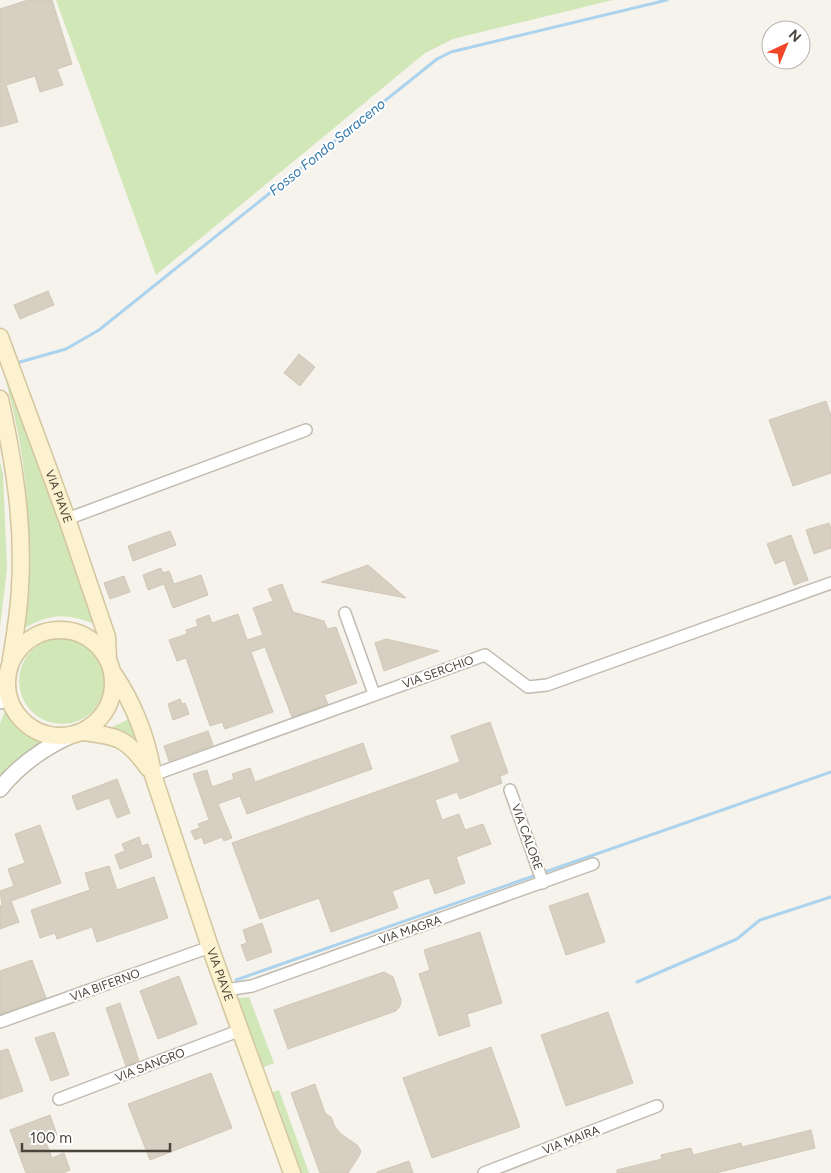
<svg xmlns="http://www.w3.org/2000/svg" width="831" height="1173" font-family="Figtree,sans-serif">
<rect width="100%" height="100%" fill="#f5f3ec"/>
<path fill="#d2e7b7" d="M56,0H613L453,39L425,53L156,275Z
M0,359L99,626C69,613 52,612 23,629C26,579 31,529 25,480C21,439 11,399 0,359Z
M0,462L3,474L7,568L0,628Z
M19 681a43 43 0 1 1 86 0a43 43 0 1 1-86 0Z
M5,711C15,726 26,735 43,743L20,759L0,777V724Z
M131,718L144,755L104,731Z
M249,997L274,1063L262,1068L237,998Z
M279,1090L309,1173H301L273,1092Z"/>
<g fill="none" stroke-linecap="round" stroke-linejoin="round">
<path stroke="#acd3ee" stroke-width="3" d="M20,362L66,349L99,330L437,59L451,52L667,0
M236,980L831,772
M637,982L737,939L760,920L831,897"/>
</g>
<path fill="#d7cfc2" stroke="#d1c7b5" d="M28,0H52L72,64L57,69L63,85L40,92L35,76L6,85L18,122L0,127V9Z
M48,291L54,305L20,319L14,305Z
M299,354L315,367L300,386L284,373Z
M826,401L831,416V473L793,486L769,420Z
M829,523L831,529V548L814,554L806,530Z
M170,531L176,545L133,561L128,546Z
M791,535L808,580L794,585L785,560L775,564L767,544Z
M368,565L406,598L321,582Z
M161,568L163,573L169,571L174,584L201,575L208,595L173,608L164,584L148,590L143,575Z
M124,576L130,592L110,599L104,583Z
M282,584L293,612L324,621L327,629L336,627L357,683L324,695L328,704L292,717L265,647L251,652L273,712L225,729L222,722L210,726L186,658L177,661L169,640L187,634L186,630L198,626L196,620L209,615L212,623L238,614L247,640L263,635L253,608L273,601L268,589Z
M386,639L439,651L384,671L375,643Z
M180,699L182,704L185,703L189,714L173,720L168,704Z
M490,722L508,773L500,776L502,783L460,799L457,792L435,800L442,820L459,814L465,830L483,824L491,844L456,857L465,883L435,894L429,878L392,891L398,908L331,932L319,898L260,919L232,843L460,762L451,736Z
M208,731L213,745L169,761L164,746Z
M363,743L372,769L247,814L240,796L218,804L232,838L224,841L222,837L204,844L202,837L195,840L191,831L200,828L198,824L209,820L193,774L207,770L212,787L234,779L232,774L250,768L255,782Z
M117,779L130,813L117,818L109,798L77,810L72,796Z
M40,825L61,883L11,901L19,922L0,929V906L2,905L0,891L14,886L8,869L25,863L15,834Z
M139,837L142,846L148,844L152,857L120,869L115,855L125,851L122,844Z
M109,866L117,890L154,877L168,918L97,942L92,927L57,939L55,933L40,938L31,910L90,890L85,873Z
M588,893L605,942L566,955L549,906Z
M262,923L272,952L247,961L241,945L247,943L243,930Z
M480,932L502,1003L467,1014L470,1026L439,1036L419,974L430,970L424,950Z
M32,960L46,998L0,1014V971Z
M384,972L393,977L401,1000L400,1006L396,1011L288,1049L274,1010Z
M179,976L197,1024L158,1039L140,991Z
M120,1003L139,1061L126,1066L106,1008Z
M608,1012L633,1083L566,1106L541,1035Z
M54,1032L69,1075L51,1081L35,1038Z
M491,1047L520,1127L432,1158L403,1078Z
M8,1049L23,1091L0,1099V1051Z
M211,1073L232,1128L150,1160L128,1104Z
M315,1084L325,1113L331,1117L335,1127L341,1134L357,1145L361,1151L359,1156L348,1173H320L291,1093Z
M50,1115L57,1135L45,1140L52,1158L64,1153L70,1170L63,1173H26L10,1130Z
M811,1130L815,1148L716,1173H617V1170L662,1159L661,1155L691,1148L693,1155L741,1143L742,1147Z
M409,1161L413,1173H377V1172Z"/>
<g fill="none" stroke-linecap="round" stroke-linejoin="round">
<g stroke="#c1bbaf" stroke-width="14">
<path id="minor" d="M67,519L306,430
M345,613L374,694
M153,775L485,655L528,687L547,685L831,583
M510,790L543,883
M226,990L252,986L593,864
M0,1022L210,947
M59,1099L241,1030
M484,1173L657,1106"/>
</g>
<g stroke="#c1bbaf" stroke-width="18">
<path id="tertiary" d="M0,701L7,681
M0,789C20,764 43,748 72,735"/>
</g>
<g stroke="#d3c59e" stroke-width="19">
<g id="secondary">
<path id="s1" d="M0,337L67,519L107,637L108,659"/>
<path d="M0,399C14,461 24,524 20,587C19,612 15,635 11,659"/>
<circle cx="60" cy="683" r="53"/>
<path id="s2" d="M113,673C133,702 148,739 153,775L210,947L292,1173"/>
<path d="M82,732C118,736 127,738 148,768"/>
</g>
</g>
<use href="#minor" stroke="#fff" stroke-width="11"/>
<use href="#tertiary" stroke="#fff" stroke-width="15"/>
<use href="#secondary" stroke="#fdf2cf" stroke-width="16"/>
</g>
<g text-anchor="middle" stroke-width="4" stroke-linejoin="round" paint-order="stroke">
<g font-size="12" fill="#4a443a" stroke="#fff">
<text dy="4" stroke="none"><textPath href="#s1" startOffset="170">VIA PIAVE</textPath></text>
<text transform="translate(438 672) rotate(-20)" y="4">VIA SERCHIO</text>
<text transform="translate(527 837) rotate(70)" y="4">VIA CALORE</text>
<text transform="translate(410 930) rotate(-19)" y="4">VIA MAGRA</text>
<text dy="4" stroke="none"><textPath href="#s2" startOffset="321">VIA PIAVE</textPath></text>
<text transform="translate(105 985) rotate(-20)" y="4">VIA BIFERNO</text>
<text transform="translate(150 1065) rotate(-21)" y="4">VIA SANGRO</text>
<text transform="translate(571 1140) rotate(-21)" y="4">VIA MAIRA</text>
</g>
<g font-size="14" font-style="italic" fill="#3479ab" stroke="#fff">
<text transform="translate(327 147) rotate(-39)" y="5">Fosso Fondo Saraceno</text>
</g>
</g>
<g transform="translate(786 45) rotate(44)"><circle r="24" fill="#ffffff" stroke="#b7b4b0"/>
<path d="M0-4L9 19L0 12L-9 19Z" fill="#f14728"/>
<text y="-8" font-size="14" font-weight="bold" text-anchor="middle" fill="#4a443a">N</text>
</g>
<path d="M22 1143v8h148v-8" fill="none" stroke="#4a443a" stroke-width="2.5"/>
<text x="30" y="1143" font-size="15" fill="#4a443a" stroke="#ffffff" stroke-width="4" paint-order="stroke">100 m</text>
</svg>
